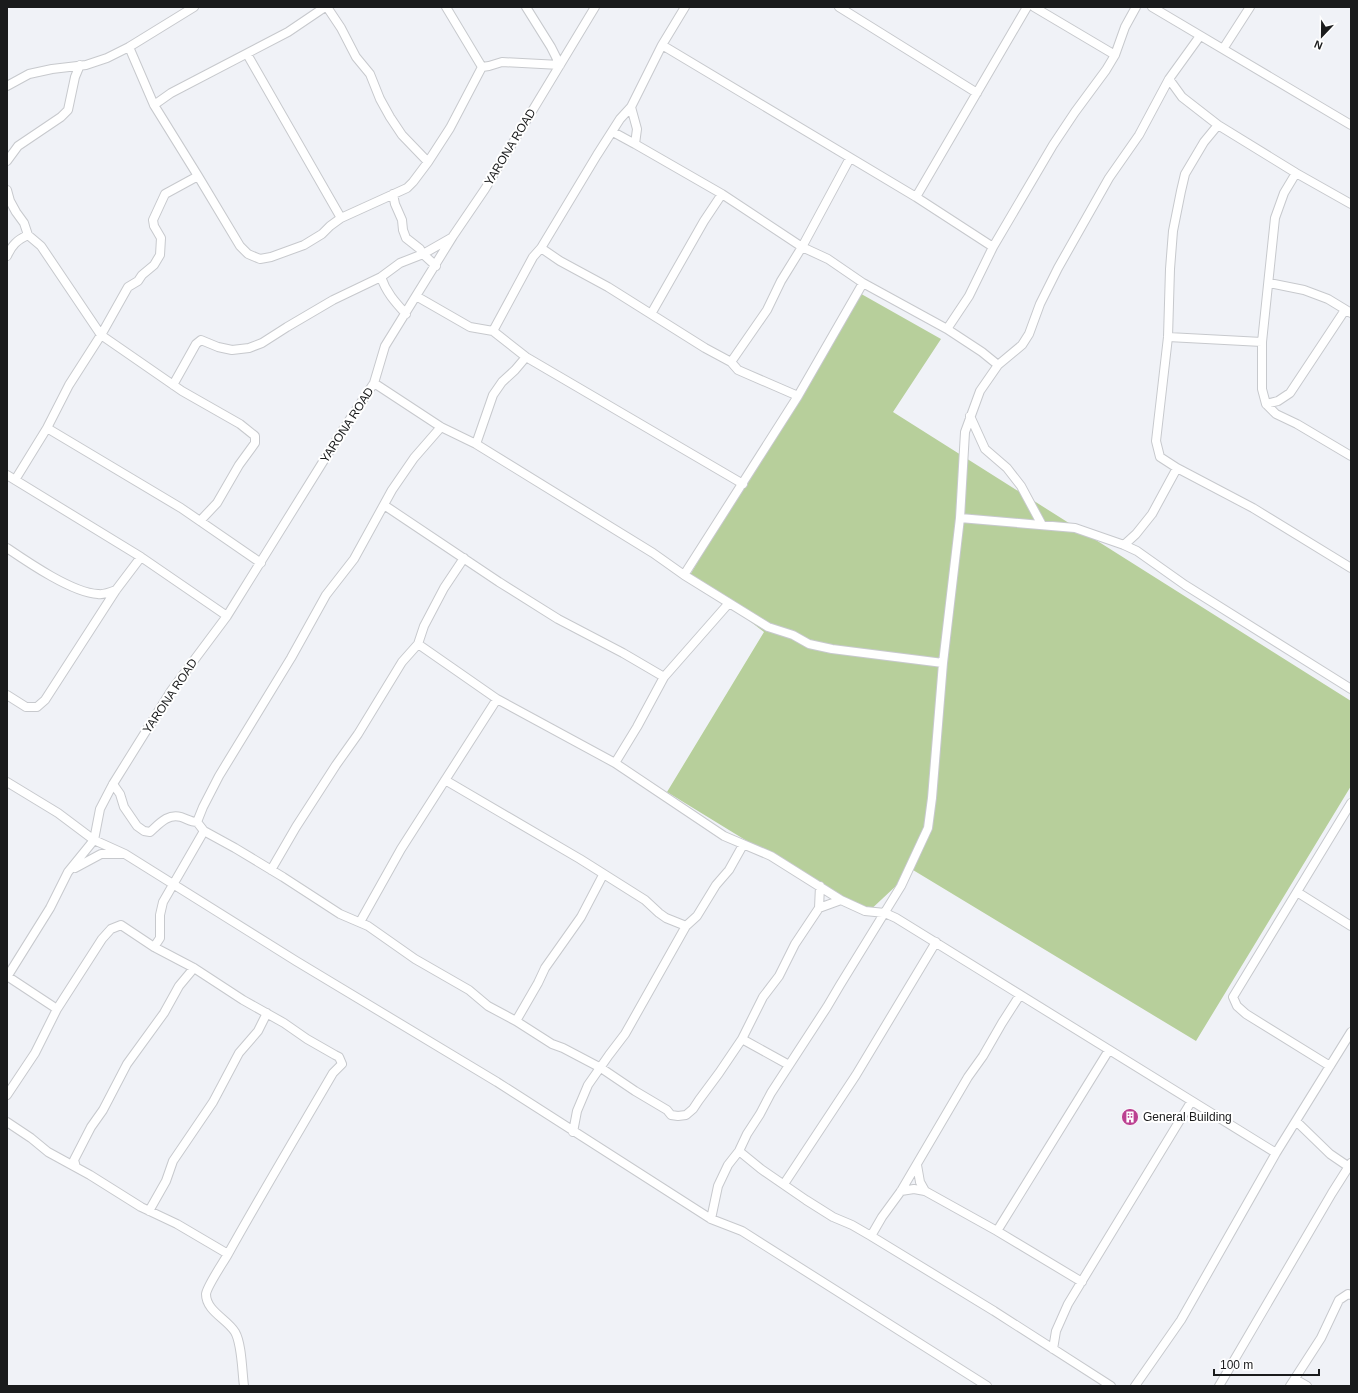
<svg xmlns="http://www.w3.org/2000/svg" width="1358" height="1393" font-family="Arial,sans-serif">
<rect width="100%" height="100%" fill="#f0f2f7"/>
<path fill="#b7cf9b" d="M856,291L941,339L893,412L1351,701V786L1196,1041L913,870L866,914L667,792L764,632L690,575Z"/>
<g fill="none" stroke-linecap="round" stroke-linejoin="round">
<g stroke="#c7c9cd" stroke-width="10">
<path id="minor" d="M327,7L341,28L356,57L370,74L380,99L390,117L402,135L428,162
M446,7L482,67
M839,7L977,93
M1034,7L1115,55
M1152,7L1351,125
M662,45L916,197L993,247
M129,47L154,105L198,176L240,246L248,254L260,259L271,257L304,245L322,234L330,226L341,218L407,188L413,182L428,162L450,128L482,67
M1223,49L1250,7
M247,54L341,218
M482,67L489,66L502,62L560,65L551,47L526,7
M1169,79L1182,97L1218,125L1296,173L1351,204
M7,86L29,74L52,69L86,65L107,58L129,47L194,7
M154,105L171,93L288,32L325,7
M631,107L637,129L635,144
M1218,125L1204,142L1185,174L1181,191L1173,231L1170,269L1168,337L1156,441L1160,457L1177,468L1253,508L1351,568
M613,132L635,144L722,194L802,247L828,259L863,283L947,329L982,352L998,365
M7,161L18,146L61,117L68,110L75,77L80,65
M1296,173L1284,193L1275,218L1262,342V389L1266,404L1276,414L1297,424L1351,456
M7,190L10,201L16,212L24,223L28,235L41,246L101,335L182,391L240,424L255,436V443L239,465L217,503L200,521
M393,194L395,204L402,220L403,230L406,238L420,249L423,254L436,266
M916,197L1027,7
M541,248L560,261L608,287L705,348L731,362L738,370L798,396
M7,256C12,245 17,240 28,235
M381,277C386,292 395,302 406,314
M1269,283L1304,290L1328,299L1351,313
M416,296L470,327L493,331L526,357L743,484
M651,314L704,221L722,194
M947,329L969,296L993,247L1053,145L1075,112L1106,70L1115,55L1125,27L1136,7
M493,331L533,257L541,248L597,155L620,119L631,107L662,45L685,7
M1168,337L1262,342
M731,362L767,310L781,281L802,247L850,158
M374,383L441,427L476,444L653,553L684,575L768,627L793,635L809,644L832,649L943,663
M173,385L196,344L201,340L218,347L232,350L249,348L262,343L287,327L333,300L381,277L400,263L423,254L451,238
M1266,404L1278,401L1290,393L1345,310
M970,416L985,449L1007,468L1021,486L1042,525
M47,428L181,508L261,563
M476,444L493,395L502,382L515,370L526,357
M7,475L141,557L227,616
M15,480L47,428L69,385L101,335L128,287L138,281L142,275L154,265L160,255L161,238L154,226L153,220L165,194L198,176
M384,505L499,582L558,619L623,653L664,677
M960,518L1075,528L1124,545L1137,551L1185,585L1351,689
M1124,545L1136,534L1152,514L1177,468
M7,548C29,563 73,593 98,594C104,595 111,592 116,590
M684,575L798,396L863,283
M418,644L497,699L615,763L724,836L771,856L841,900L865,911L885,913L896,918L1276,1153
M7,695L26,707H37L45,700L116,590L141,557
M615,763L637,727L664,677L729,603
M445,780L580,859L645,900L659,913L666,918L686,926
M7,782L58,813L94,840L125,854L296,961L497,1082L711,1219L742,1231L987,1386
M113,784L120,794L124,807L137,826L144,831L150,832C159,824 168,813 181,817C187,819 191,822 197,822
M204,831L197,822L203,807L219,776L291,658L326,595L354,559L392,490L414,458L441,427
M75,868L101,854H122
M271,870L296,827L336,765L358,734L402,662L418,644L424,626L444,588L464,558
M1297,892L1351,926
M819,908L841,900
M360,922L401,849L497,699
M154,947L160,938V915L163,902L204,831L235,848L283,877L340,914L368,926L415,959L469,990L488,1006L516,1021L552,1044L563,1048L601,1068L635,1091L667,1110L671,1115L678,1116L686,1115L693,1109L699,1100L719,1073L742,1039L763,997L779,976L795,944L819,908L820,886
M7,976L57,1009
M7,977L50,908L68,872L94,840L100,809L113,784L171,691L227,616L344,428L374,383L385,346L453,236L485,189L595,7
M516,1021L538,983L545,968L581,917L603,875
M742,1039L789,1065
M1330,1066L1246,1014L1237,1006L1233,997L1351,803
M7,1095L35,1053L57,1009L102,939L111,929L121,925L154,947L194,968L243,1000L284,1023L307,1039L335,1055L339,1057L342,1064L333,1073C298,1133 262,1193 228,1254C223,1263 207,1286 206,1294C206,1311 227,1319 235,1332C242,1344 242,1372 244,1386
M1296,1121L1330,1154L1349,1167
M7,1122L31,1138L48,1152L90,1175L141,1207L177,1224L228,1254
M573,1132L577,1111L588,1085L609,1055L625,1034L686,926L697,916L716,885L729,870L743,845
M739,1151L761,1169L806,1200L833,1217L852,1225L871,1236L994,1311L1111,1386
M917,1165L920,1182L925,1191
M76,1167L74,1160L91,1127L103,1110L127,1064L164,1013L179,986L194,968
M784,1184L856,1075L936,942
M901,1191L914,1189L925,1191L997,1231L1082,1282
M149,1211L166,1181L173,1161L213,1102L239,1053L258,1031L267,1013
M711,1219L718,1186L728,1165L739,1151L747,1134L760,1114L771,1093L827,1007L840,985L901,886L928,828L932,798L943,663L960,518L965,432L980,391L998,365L1022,345L1029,334L1040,304L1058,268L1109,178L1139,135L1169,79L1200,36
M997,1231L1109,1050
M871,1236L882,1217L901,1191L968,1077L983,1056L1002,1023L1020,995
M1053,1349L1056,1331L1068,1304L1191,1102
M1295,1379L1307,1386
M1135,1386L1181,1320L1276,1153L1351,1032
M1219,1386L1332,1193L1351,1163
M1290,1386L1321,1338L1339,1300L1348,1294L1351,1295"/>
</g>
<use href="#minor" stroke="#fff" stroke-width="8"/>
</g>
<defs>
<g id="building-disc" transform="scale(0.9)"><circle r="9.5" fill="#bb4091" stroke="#fff"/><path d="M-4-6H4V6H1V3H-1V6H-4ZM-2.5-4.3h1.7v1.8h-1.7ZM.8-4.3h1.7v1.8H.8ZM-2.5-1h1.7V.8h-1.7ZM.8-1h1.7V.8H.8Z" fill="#fff"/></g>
</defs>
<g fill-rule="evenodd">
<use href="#building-disc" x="1130" y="1117"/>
</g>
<g text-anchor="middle" stroke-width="4" stroke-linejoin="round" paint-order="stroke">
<g font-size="12" fill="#1a1b1c" stroke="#fff">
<text transform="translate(510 147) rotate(-59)" y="4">YARONA ROAD</text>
<text transform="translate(347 425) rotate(-57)" y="4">YARONA ROAD</text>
<text transform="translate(170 696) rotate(-56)" y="4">YARONA ROAD</text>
</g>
<g font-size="12" fill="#1a1b1c" stroke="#fff" text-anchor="start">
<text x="1143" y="1121">General Building</text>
</g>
</g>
<rect width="1358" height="1393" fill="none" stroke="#1a1b1c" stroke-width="16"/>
<g transform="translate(1322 36) rotate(202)" stroke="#ffffff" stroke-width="3" paint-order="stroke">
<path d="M0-3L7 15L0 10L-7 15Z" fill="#1a1b1c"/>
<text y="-6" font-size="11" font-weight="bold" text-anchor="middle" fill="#1a1b1c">N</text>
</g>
<path d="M1214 1369v6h105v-6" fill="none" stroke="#1a1b1c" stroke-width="2"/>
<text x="1220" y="1369" font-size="12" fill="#1a1b1c" stroke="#ffffff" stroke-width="3" paint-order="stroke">100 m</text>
</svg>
